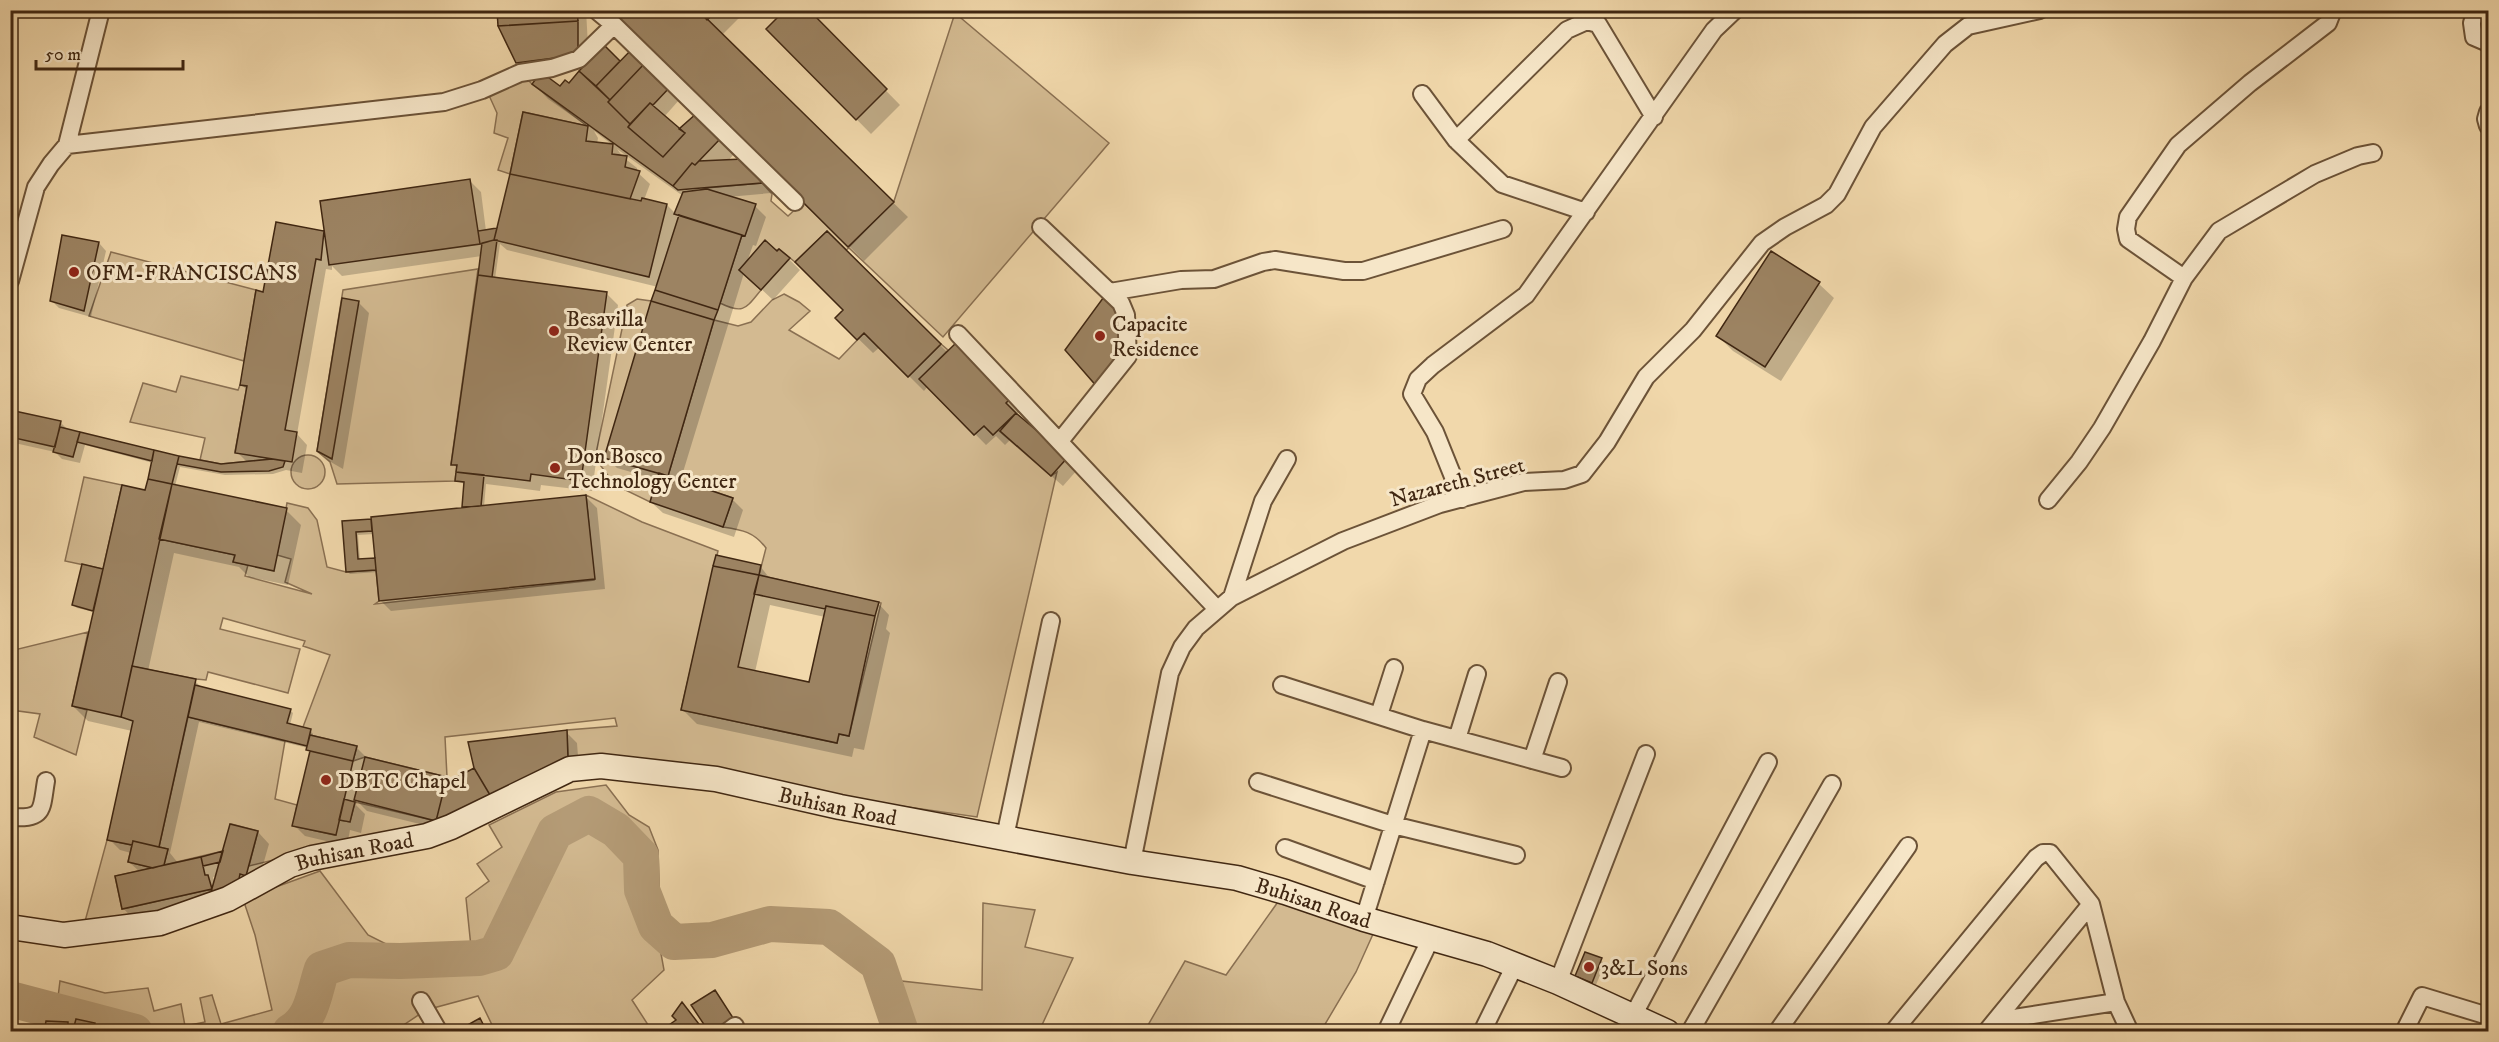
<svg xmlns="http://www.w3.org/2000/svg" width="2499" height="1042" font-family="'IM FELL DW Pica',serif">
<rect width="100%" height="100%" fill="#f1d8ab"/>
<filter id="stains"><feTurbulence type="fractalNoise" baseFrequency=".00333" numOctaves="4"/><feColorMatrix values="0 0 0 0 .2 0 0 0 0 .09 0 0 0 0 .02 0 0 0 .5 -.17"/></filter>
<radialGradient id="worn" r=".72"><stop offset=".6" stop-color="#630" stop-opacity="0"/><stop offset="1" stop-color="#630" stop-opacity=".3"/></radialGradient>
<path fill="#d3ba91" stroke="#8a7052" stroke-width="1.5" d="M955,13L1109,143L943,337L849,248L846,250L827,231L795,262L779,249L739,270L761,290C746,308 744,315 720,303L742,235L706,188L762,183L772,194L771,201L788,216L803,202L849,247L894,201Z
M523,75L532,84L587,126L523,112L510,174L498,170L508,138L494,133L497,113L487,91Z
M111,252L256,290L244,361L89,316Z
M478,269L451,464L457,465L455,481L337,484L330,462L317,451L343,290Z
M784,294L799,302L810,311L789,330L839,359L864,333L908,377L941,344L948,350L920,379L974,435L984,426L993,435L998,430L1051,476L1057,472L977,817L568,758L567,730L617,726L615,718L445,737L447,777L365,757L353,761L357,746L310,735L303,727L330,655L303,646L305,641L223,618L220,629L300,649L288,693L208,672L206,680L196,679L130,666L159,539L235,555L233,562L248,565L245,576L312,594L285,582L291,559L277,555L287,503L308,508L317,520L327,567L346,572L376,570L379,601L375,604L594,580L586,495L642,522L718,551L681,710L837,743L839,734L849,736L881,603L759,575L766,548C754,532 743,530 723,527L733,498L668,476L714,320L738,326L751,322L772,300Z
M637,299L651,301L659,473L650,502L615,485L595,458L627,305Z
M181,376L238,390L240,385L247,386L235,452L272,459L221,464L200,460L205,438L130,422L143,383L176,392Z
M291 472a17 17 0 1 1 34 0a17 17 0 1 1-34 0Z
M84,477L122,485L103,569L65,561Z
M88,632L72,706L87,710L76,755L34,737L40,714L11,710V666L14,650Z
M188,717L285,741L275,799L297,805L293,826L335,835L339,820L350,822L355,802L436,821L435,826L339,844L249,866L258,831L231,824L223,851L164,865L168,849L159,847Z
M606,785L629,815L649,827L658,850L660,911L656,926L664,970L632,1000L652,1031H495L478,996L426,1010L393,1032H127L50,1013L52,997H58L60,981L105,993L148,988L154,1011L181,1004L185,1026L205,1022L200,998L212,995L221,1024L272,1010L255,935L243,899L320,871L368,935L396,949L444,953L471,947L466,898L489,881L477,864L502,847L489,825L556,792Z
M107,840L132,845L128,862L153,868L115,876L122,909L212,889L211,892L159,911L84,925Z
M1285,892L1378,923L1356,972L1321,1031L1144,1032L1185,961L1226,975Z
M983,903L1035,910L1025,947L1073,958L1042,1025L1054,1031H901L883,979L982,990Z"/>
<path fill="#0003" fill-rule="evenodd" d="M499,10H586L589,63L604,47L620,63L632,51L680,99L664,117L679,131L697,115L734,154L728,161L754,172L771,193L728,197L755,206L766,217L756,246L753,245L747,262L777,253L789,259L800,270L773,300L744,273L680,482L732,499L743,510L734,537L663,513L651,502L659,480L617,468L606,457L658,287L507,250L500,244L495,279L607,294L618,305L592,491L541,485L540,491L486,484L484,507L586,497L597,508L605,589L391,611L380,600L378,572L350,574L347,571L344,522L466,509L464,507L465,484L456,481L458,469L453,464L482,256L342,276L332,266V270L326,269L297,434L307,445L302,473L286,470L273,474L225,475L180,467L175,486L286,510L301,525L288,585L249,577L239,567L174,553L148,671L195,681L203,689L290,710L293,713L290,725L310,730L313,734L312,737L356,747L367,758L446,779L451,783L566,732L577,743L579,769L448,831L367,811L357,801L356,805L365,814L361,833L350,830L347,846L305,836L294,825L311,753L308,748L199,722L170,853L178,863L224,852L258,832L269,844L257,886L134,920L123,908L140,872L129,862L131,853L120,850L109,839L132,731L88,721L73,706L94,612L77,608L73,605L102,570L104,572L146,492L153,463L85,445L80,463L62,459L55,452L10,442V411L60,422L68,430L179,458L221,466L248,463L237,452L248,391L241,384L264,294L277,224L326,232L470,181L481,192L486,231L498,229L524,114L588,127L548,99L534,84L560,89L569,85L585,67L529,73L517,62ZM594,131L614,146L597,144L598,138ZM617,149L683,196L676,214L667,205L644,200L650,184L637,172V168L623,157ZM374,534L376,559L360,560L358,535ZM217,876L215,885L213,877Z
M612,10H747L721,36L908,217L864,261Z
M807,10L900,105L871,134L768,29Z
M827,233L948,353L1002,394L1019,412L1017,414L1078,469L1063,486L1010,440L1005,445L996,436L986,445L928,386L924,391L880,347L873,353L837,318L845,310Z
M63,236L99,243L106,251L91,317L59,308L52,301Z
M1771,253L1819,284L1834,298L1781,381L1733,351L1718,336Z
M358,302L369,313L343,469L329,461L318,450Z
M760,566L771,580L878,603L889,615L886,629L890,633L864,750L854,748L852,757L697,724L682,709ZM770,605L825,617L810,684L755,672Z
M1586,954L1605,963L1596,985L1577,976Z
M715,992L742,1029L738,1032Z
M77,1021L94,1025L99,1029V1026L125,1032H77L75,1030V1032H46L47,1022L68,1023L75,1030Z"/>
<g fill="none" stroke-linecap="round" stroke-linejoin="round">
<path stroke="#b59c77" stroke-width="36" d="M10,999L135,1032
M290,1032C313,1019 314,992 322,969L349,960L400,961L479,958L496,953L555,832L589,814L616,830L641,856L642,890L656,926L674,942L712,940L770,924L829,927L878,964L901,1032"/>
</g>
<path fill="#9c8362" stroke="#402712" stroke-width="1.5" d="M497,10H577L578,21L498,26Z
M610,10H698L894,202L848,247Z
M698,10H718L707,20Z
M785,10H809L887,89L856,120L766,29Z
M578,21V55L516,63L498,26Z
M604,45L620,61L596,86L579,71Z
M632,49L645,63L610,100L596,86Z
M645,63L670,87L653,105L650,103L630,124L608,102Z
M579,71L610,100L608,102L630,124L628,127L663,157L685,133L679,129L697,113L721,138L695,165L692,163L673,186L532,84L541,72L560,86L565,80L569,83Z
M650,103L685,133L663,157L628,127Z
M523,112L588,126L586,141L613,144L612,154L627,156L625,167L640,171L630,199L510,174Z
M743,159L762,183L689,189L678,190L673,186L692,163L695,165L699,161Z
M510,174L641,201L642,198L667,204L649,277L494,240Z
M470,179L480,244L329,265L320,201Z
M707,189L756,204L745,236L674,214L683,192Z
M679,215L742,235L718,310L655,290Z
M276,222L324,231L321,260L316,259L285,430L297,432L292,462L235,453L247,386L240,385L244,361L256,290L263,292Z
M497,228L494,240L480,244L478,231Z
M827,231L941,344L908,377L864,333L857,340L835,318L843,310L795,262Z
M62,235L99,242L84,311L50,301Z
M494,240H497L492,277L478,275L482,243Z
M765,240L777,251L779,249L790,258L761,290L739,270Z
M1771,251L1820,282L1765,367L1716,336Z
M478,275L607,292L581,481L531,474L530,481L456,472L457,465H451Z
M655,290L718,310L714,320L651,301Z
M1106,294L1124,321L1126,354L1099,389L1065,350Z
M342,298L359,301L332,459L317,451Z
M651,301L714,320L668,476L604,458Z
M959,340L1009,400L1006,403L1016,413L993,435L984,426L974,435L919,379Z
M10,410L61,421L55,447L10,437Z
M1016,413L1068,457L1051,476L1000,431Z
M60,427L80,432L73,457L53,452Z
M80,432L154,450L152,461L77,442Z
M154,450L179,456L172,484L148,479Z
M179,456L221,464L272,459L285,461L283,467L269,471L221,472L177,464Z
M456,472L484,475L481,506L462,507L464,482L455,481Z
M659,473L733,498L723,527L650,502Z
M148,479L172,484L121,717L72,706L122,485L145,490Z
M172,484L287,508L274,571L233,562L235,555L159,539Z
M586,495L595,579L379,601L371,517Z
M371,519L372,531L356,532L358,559L375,558L376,570L346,572L342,521Z
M716,555L761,565L759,575L713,566Z
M82,564L103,569L93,611L72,605Z
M713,566L759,575L738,667L809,682L826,606L875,616L849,736L839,734L837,743L681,710Z
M759,575L879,602L875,616L826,606L825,609L754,594Z
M132,666L196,679L159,847L133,841L132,845L107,840L133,721L121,717Z
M195,685L291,709L287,723L311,729L307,746L188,717Z
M567,730L568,758L490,795L474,768L468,742Z
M310,735L357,746L353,761L306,750Z
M310,751L353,761L336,835L292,826Z
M365,757L447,777L436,821L354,800Z
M474,768L490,795L451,818L436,821L446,781H450Z
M344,799L355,802L350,822L339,820Z
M230,824L258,831L246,876L240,874L238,884L211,892Z
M133,841L168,849L164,865L153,868L128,862Z
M223,851L220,862L203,866L201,857Z
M201,857L205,875H208L212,889L122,909L115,876Z
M1585,952L1602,958L1592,983L1575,976Z
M715,990L735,1021L720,1032H709L691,1005Z
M682,1002L705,1032H659L676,1020L672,1016Z
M480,1018L487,1032H455Z
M76,1019L95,1023L93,1032L73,1030Z
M46,1021L68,1022V1032H44Z
M98,1025L127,1030V1032H97Z"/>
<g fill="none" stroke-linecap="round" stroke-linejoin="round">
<g stroke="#6c5338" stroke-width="20">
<path id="street" d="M596,10L614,25L795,202
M2484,10L2475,14L2472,23L2474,37L2488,43
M1422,94L1456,140L1502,184L1586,212
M2488,112L2486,119L2488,126
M1456,140L1567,30L1587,21L1598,24L1654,117
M67,145L444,102L482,90L520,73L552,68L579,59L614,25
M1041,227L1121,303L1126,315L1128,356L1060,441
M2184,278L2128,239L2126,229L2128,217L2178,145L2250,83L2328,23L2333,10
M10,281L36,187L51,164L67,145L101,10
M1110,292L1181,280L1214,279L1263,262L1275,260L1344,271H1363L1503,229
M958,334L1217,609
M1462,499L1435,432L1412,394L1418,379L1433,365L1526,295L1714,30L1735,10
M2048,500L2079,462L2102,428L2152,341L2184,278L2219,231L2315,174L2358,156L2373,153
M1232,597L1263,501L1287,459
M1282,685L1423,730L1562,768
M1379,715L1394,668
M1457,739L1477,674
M1532,760L1558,682
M1258,782L1393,825L1516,855
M10,817C45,819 41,811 46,781
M1005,837L1051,621
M1285,848L1376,881
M1132,862L1170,673L1182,647L1196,628L1232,597L1343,541L1440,504L1524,482L1564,480L1582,474L1607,442L1646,377L1693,330L1762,243L1785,227L1826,205L1837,194L1873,127L1945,44L1968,26L2040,10
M1364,919L1423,730
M1558,982L1646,754
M421,1001L439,1032
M1633,1016L1768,762
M1995,1021L2116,1002
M727,1032L735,1026
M1386,1032L1431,938
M1482,1032L1515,965
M1690,1032L1832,784
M1777,1032L1908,846
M1893,1032L2036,858L2043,853H2050L2091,904L2116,1002L2130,1032
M1986,1032L2091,904
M2404,1032L2422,996L2488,1016"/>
</g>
<g stroke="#402712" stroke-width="27">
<g id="secondary">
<path id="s1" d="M10,927L64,935L160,923L228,899L290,865L312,858L427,836L451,827L570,769L601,766L716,779L840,807L1132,862L1237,878L1285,892L1364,919L1487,954L1558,982L1667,1032"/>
</g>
</g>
<use href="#street" stroke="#f6e6c8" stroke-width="16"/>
<use href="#secondary" stroke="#f6e6c8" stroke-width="24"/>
</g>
<g fill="#8f2418" stroke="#f6e6c8" stroke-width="2">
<circle cx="74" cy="272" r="6"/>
<circle cx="554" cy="331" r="6"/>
<circle cx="1100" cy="336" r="6"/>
<circle cx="555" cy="468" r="6"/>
<circle cx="326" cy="780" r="6"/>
<circle cx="1589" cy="967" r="6"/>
</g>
<g text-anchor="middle" stroke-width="6" stroke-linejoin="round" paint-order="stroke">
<g font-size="22" fill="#402712" stroke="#f6e6c8" text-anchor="start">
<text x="86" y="280">OFM-FRANCISCANS</text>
<text x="566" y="326">Besavilla<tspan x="566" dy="25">Review Center</tspan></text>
<text x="1112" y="331">Capacite<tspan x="1112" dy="25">Residence</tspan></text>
<text x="567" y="463">Don Bosco<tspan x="567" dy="25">Technology Center</tspan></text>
<text x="338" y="788">DBTC Chapel</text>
<text x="1601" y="975">3&amp;L Sons</text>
</g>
<g font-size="22" fill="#402712" stroke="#f6e6c8">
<text transform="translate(1457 481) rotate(-15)" y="8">Nazareth Street</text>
<text dy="8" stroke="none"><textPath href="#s1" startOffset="864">Buhisan Road</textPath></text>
<text dy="8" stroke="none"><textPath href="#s1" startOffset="360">Buhisan Road</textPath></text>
<text dy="8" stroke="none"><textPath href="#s1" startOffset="1350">Buhisan Road</textPath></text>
</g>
</g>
<rect width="2499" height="1042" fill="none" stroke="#f1d8ab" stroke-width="36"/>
<rect x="12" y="12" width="2475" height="1018" fill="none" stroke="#402712" stroke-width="3"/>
<rect x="18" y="18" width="2463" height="1006" fill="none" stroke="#402712" stroke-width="1.5"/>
<path d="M36 60v9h147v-9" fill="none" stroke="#402712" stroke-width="3"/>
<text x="45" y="60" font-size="18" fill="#402712" stroke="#f6e6c8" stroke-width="4.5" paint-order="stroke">50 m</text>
<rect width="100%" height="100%" filter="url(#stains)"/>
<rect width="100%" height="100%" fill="url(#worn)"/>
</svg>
